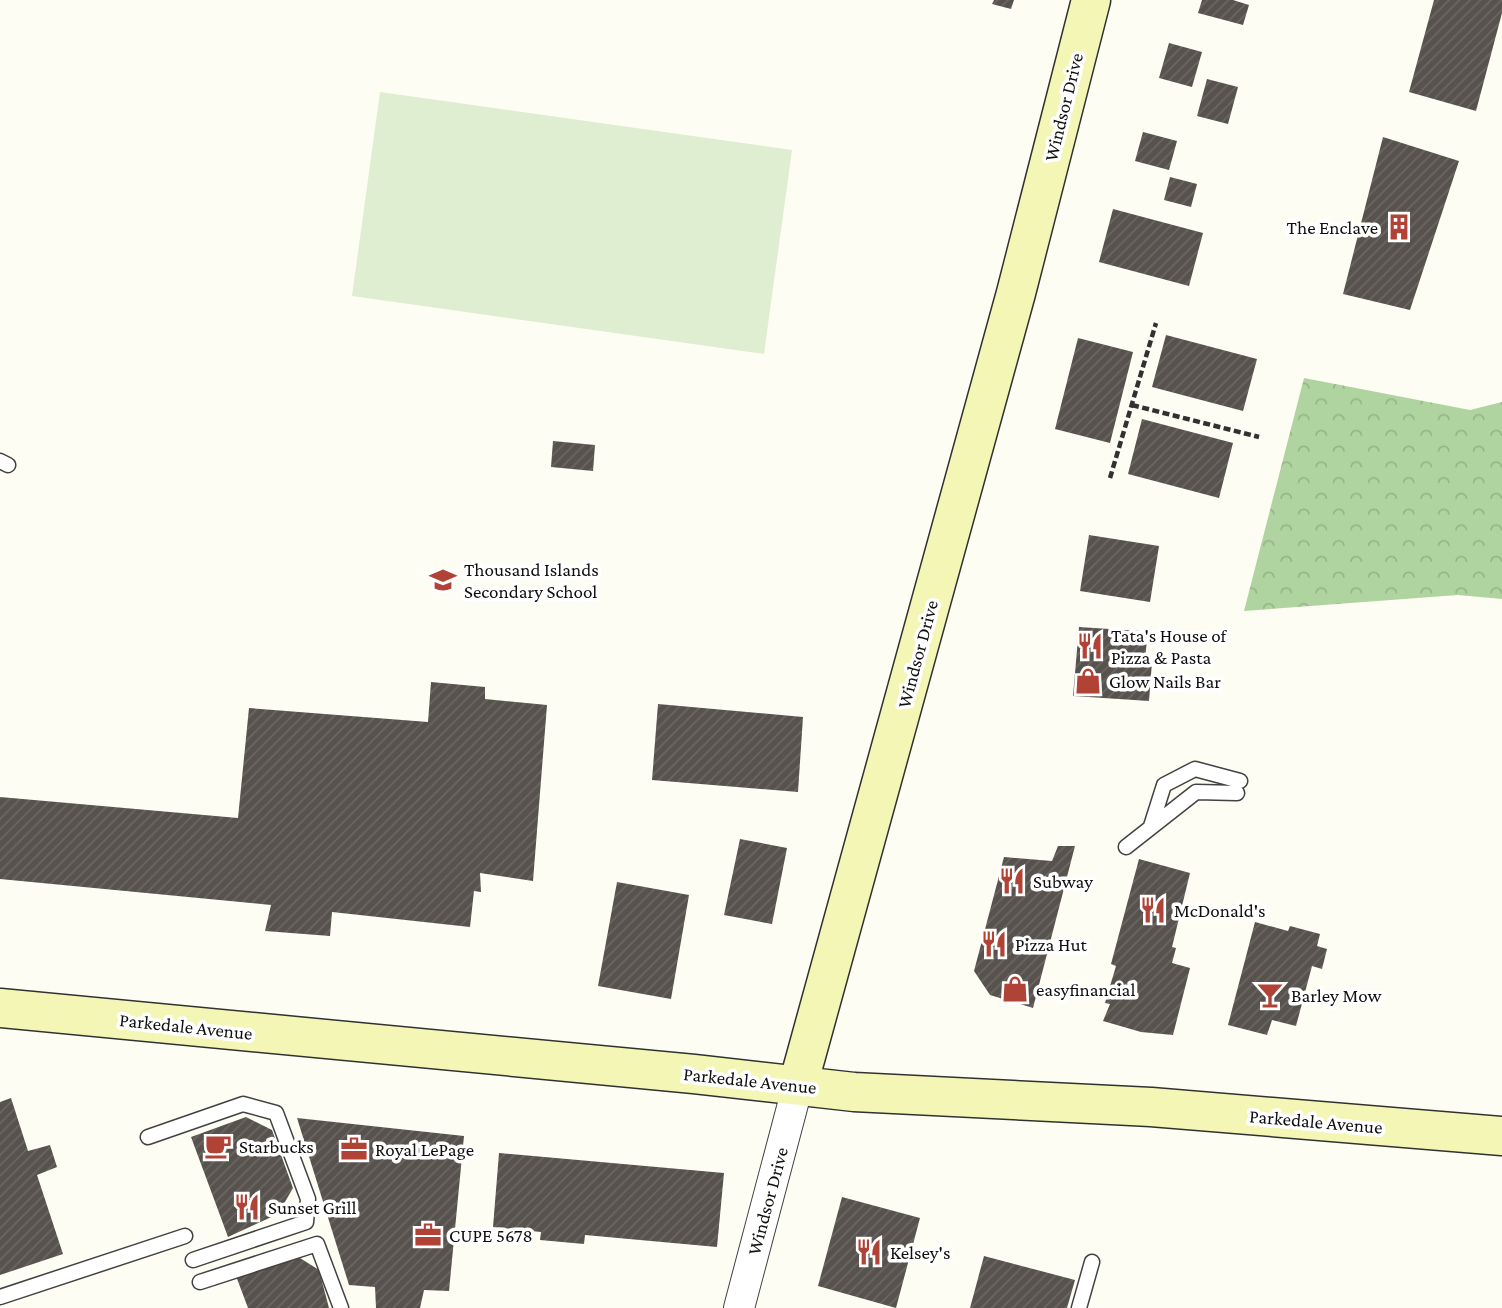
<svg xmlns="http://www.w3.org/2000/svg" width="1502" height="1308" font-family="'Crimson Pro',serif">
<defs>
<pattern id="forest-crowns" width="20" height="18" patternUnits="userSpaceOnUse" patternTransform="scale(1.75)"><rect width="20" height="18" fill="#b0d4a0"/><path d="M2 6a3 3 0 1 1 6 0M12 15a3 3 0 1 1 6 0" fill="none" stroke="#96b589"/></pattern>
<pattern id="building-hatch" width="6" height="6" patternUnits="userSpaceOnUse" patternTransform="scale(1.75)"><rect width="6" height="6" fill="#57524d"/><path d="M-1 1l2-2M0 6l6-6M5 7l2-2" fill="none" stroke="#6a6662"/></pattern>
</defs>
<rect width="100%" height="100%" fill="#fefdf3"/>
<path fill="url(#forest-crowns)" d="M1304,378L1470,410L1502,402V599L1458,595L1244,611Z"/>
<path fill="#dfedd0" d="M380,92L792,150L764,354L352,296Z"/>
<path fill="url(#building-hatch)" d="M994,0H1014L1011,9L992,4Z
M1202,0H1233L1249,5L1243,25L1198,13Z
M1434,0H1502V13L1476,111L1409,92Z
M1169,43L1202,52L1192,87L1159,78Z
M1207,79L1238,87L1228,124L1197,116Z
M1143,132L1177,141L1169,170L1135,161Z
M1383,137L1459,161L1410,310L1343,294Z
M1170,177L1197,184L1191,207L1164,200Z
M1113,209L1203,233L1189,286L1099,262Z
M1166,335L1257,359L1243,411L1152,387Z
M1078,338L1133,352L1110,443L1055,429Z
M1142,419L1233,443L1219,498L1128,474Z
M553,441L595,445L593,471L551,467Z
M1089,535L1159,546L1150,602L1080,591Z
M1079,627L1140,631L1147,639L1145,661L1152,662L1149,701L1073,696Z
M431,682L485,687V699L547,705L533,881L480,873L481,892L474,891L470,927L332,912L330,936L265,931L271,905L0,879V797L238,818L249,708L428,722Z
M658,704L803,717L798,792L652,780Z
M740,839L787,848L772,924L724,915Z
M1058,846H1075L1033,1008L990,995L974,971L1004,857L1052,861Z
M1139,859L1190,873L1172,947L1176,948L1172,963L1190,968L1173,1035L1141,1032L1103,1021L1110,1004L1105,1003L1116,966L1111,964Z
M617,882L689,895L671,999L598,986Z
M1255,922L1288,931L1290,926L1320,934L1317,946L1327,949L1322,969L1312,966L1296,1026L1272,1020L1267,1035L1228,1025Z
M11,1098L28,1151L50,1145L57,1167L37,1175L63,1254L0,1275V1102Z
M246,1117L272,1130L293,1188L278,1214L228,1237L191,1137Z
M297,1118L464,1136L449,1291L424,1290L420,1308H376L375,1287L349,1285Z
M499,1153L724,1173L717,1247L585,1235L584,1244L540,1240L541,1232L493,1227Z
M842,1197L920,1218L896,1308L818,1286Z
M984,1256L1075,1280L1067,1308H970Z
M300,1258L319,1270L329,1308H248L236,1276Z"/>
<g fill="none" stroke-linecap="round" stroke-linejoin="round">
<g stroke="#424242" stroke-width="17">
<path id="lane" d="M0,461L8,465
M1151,826L1164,785L1195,769L1240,781
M1126,847L1196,792L1237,793
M148,1137L243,1104L276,1113L308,1199L306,1222L193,1260
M200,1282L317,1244L341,1308
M0,1297L185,1236
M1079,1308L1092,1262"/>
</g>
<g stroke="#424242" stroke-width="32">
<path id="street" d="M739,1308L798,1085"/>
</g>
<g stroke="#313131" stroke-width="41">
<path id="secondary" d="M0,1008L694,1074L854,1092L1151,1107L1502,1136
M798,1085L1016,293L1091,0"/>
</g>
<path stroke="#313131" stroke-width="4.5" stroke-dasharray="7 3.5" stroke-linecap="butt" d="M1132,405L1259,437
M1110,478L1156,323"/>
<use href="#lane" stroke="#fff" stroke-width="14"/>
<use href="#street" stroke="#fff" stroke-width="30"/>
<use href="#secondary" stroke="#f4f6b5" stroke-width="38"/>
</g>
<defs>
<g id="building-bare" transform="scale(2.1)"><path d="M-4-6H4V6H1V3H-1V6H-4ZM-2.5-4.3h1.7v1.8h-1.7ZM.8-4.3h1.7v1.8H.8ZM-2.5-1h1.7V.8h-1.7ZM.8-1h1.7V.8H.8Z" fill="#b14236" stroke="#fff" stroke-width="2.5" paint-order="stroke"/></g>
<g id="school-bare" transform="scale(2.1)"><path d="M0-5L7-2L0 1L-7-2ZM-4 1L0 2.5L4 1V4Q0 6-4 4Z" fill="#b14236" stroke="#fff" stroke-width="2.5" paint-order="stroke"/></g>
<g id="restaurant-bare" transform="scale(2.1)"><path d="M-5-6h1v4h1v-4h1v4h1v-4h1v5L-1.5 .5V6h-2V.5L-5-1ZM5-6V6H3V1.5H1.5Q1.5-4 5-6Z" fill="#b14236" stroke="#fff" stroke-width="2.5" paint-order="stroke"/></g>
<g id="shop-bare" transform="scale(2.1)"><path d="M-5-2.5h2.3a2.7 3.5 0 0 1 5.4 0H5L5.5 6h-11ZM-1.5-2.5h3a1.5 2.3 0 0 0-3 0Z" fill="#b14236" stroke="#fff" stroke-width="2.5" paint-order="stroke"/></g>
<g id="bar-bare" transform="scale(2.1)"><path d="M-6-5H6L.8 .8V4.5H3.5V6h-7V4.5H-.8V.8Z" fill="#b14236" stroke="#fff" stroke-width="2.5" paint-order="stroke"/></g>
<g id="cafe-bare" transform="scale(2.1)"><path d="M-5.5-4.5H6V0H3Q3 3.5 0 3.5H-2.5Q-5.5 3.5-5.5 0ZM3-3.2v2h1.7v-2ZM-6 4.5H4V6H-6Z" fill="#b14236" stroke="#fff" stroke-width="2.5" paint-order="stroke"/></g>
<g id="office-bare" transform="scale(2.1)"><path d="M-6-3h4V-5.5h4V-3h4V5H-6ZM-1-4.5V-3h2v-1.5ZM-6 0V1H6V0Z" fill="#b14236" stroke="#fff" stroke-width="2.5" paint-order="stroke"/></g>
</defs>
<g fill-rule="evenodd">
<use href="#building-bare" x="1399" y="227"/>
<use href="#school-bare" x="443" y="580"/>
<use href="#restaurant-bare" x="1090" y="646"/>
<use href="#shop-bare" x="1088" y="681"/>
<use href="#restaurant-bare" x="1012" y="881"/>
<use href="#restaurant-bare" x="1153" y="910"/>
<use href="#restaurant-bare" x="994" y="944"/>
<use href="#shop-bare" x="1015" y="989"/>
<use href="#bar-bare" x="1270" y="995"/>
<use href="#cafe-bare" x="218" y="1146"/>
<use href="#office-bare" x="354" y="1149"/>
<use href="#restaurant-bare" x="247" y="1207"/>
<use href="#office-bare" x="428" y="1235"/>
<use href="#restaurant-bare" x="869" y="1252"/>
</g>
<g text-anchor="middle" stroke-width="7" stroke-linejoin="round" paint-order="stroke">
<g font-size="19" fill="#0f0f0f" stroke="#fff">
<text transform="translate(1063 107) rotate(-76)" y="7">Windsor Drive</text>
<text transform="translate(917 654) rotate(-75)" y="7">Windsor Drive</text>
<text transform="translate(186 1026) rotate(6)" y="7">Parkedale Avenue</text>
<text transform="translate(750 1080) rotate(6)" y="7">Parkedale Avenue</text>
<text transform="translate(1316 1121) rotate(5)" y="7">Parkedale Avenue</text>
<text transform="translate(767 1201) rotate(-75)" y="7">Windsor Drive</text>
</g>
<g font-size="19" fill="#0f0f0f" stroke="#fff" text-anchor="start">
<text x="1378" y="234" text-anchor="end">The Enclave</text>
<text x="464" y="576">Thousand Islands<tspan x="464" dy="22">Secondary School</tspan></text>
<text x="1111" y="642">Tata's House of<tspan x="1111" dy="22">Pizza &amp; Pasta</tspan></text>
<text x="1109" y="688">Glow Nails Bar</text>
<text x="1033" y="888">Subway</text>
<text x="1174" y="917">McDonald's</text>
<text x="1015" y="951">Pizza Hut</text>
<text x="1036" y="996">easyfinancial</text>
<text x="1291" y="1002">Barley Mow</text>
<text x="239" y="1153">Starbucks</text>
<text x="375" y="1156">Royal LePage</text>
<text x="268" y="1214">Sunset Grill</text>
<text x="449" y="1242">CUPE 5678</text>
<text x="890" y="1259">Kelsey's</text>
</g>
</g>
</svg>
